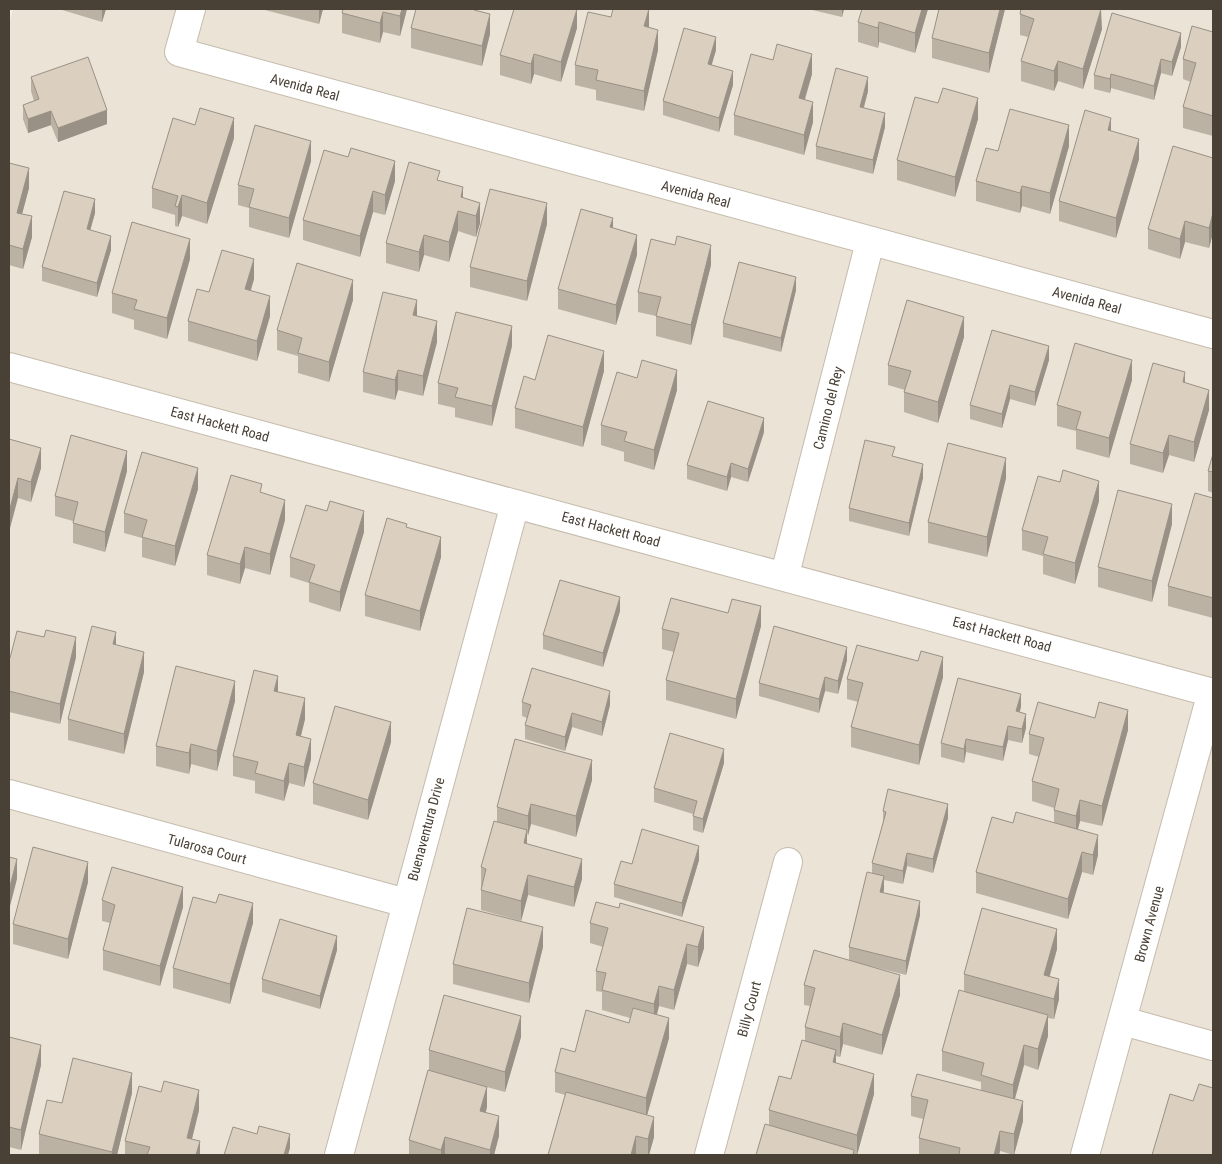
<svg xmlns="http://www.w3.org/2000/svg" width="1222" height="1164" font-family="'Roboto Condensed',sans-serif">
<rect width="100%" height="100%" fill="#f6f1e8"/>
<path fill="#eae3d6" d="M13,9H1213V1155H9V24Z"/>
<g fill="none" stroke-linecap="round" stroke-linejoin="round">
<g stroke="#c5bbad" stroke-width="30">
<path id="minor" d="M191,9L179,52L1213,334
M9,367C410,476 812,582 1213,693
M785,574L870,242
M9,794L406,903
M1123,1021L1213,1046
M339,1155L515,504
M709,1155L788,862
M1085,1155L1212,692"/>
</g>
<use href="#minor" stroke="#fff" stroke-width="28"/>
</g>
<path fill="#bcb2a4" d="M59,9H106L102,22Z
M261,9H323L319,24Z
M407,9L400,36L383,32L380,43L342,33V13Z
M808,9H844L842,17Z
M928,9L915,53L879,42L878,48L858,42V22Z
M1005,9L989,73L932,58V38Z
M479,11L490,34L482,66L411,48V28Z
M1020,14L1102,29L1083,89L1058,81L1054,91L1021,81V61L1028,37L1020,35Z
M649,27L658,50L644,111L596,100V90L575,85V65Z
M577,28L561,82L534,74L531,84L500,75V55Z
M1213,32V136L1183,128V107L1191,82L1183,79V59Z
M1181,47L1172,76L1161,73L1154,100L1111,88L1110,93L1094,89V75Z
M716,50L711,65L733,85L719,132L663,115V101Z
M812,74L805,100L813,122L804,155L734,135V115Z
M31,77L107,124L58,142L51,125L28,133L23,119V105L34,101L31,91Z
M868,91L864,108L885,127L873,174L816,159V146Z
M978,119L955,197L897,180V160Z
M195,125L234,138L207,224L182,216L178,227L175,226V215L152,208V188Z
M1111,131L1139,159L1116,238L1059,221V201Z
M1069,146L1050,214L1022,206L1020,213L976,201V181Z
M1213,158V233L1209,248L1185,242L1180,259L1148,249V229Z
M311,161L289,238L249,227V208L238,205V185Z
M9,163L29,188L22,214L32,237L23,269L9,265Z
M395,181L385,215L373,212L360,257L303,240V220Z
M440,181L463,198L480,203V223L476,237L458,231L449,262L424,255L419,272L386,263V243Z
M95,213L90,230L111,250L97,297L42,281V267Z
M547,224L527,301L470,287V267Z
M613,228L637,255L616,325L558,309V289Z
M190,259L167,339L134,329V320L112,313V293Z
M711,265L691,345L656,336V316L638,312V292Z
M254,279L251,290L270,316L257,361L188,341V321L209,292Z
M796,290L781,352L723,337V323Z
M353,300L329,382L298,373V356L277,350V330Z
M417,316L437,342L423,396L398,390L395,400L363,392V372Z
M964,337L938,423L904,412V392L905,390L888,385V365Z
M512,346L492,426L455,417V408L438,404V383Z
M1049,360L1035,406L1010,399L1002,428L970,419V405Z
M604,371L583,447L515,428V408L535,380Z
M1132,380L1109,458L1076,449V431L1057,426V405Z
M1185,383L1209,410L1194,462L1169,455L1163,473L1130,464V444Z
M677,390L654,470L624,461V452L601,445V425Z
M764,432L748,482L731,477L727,491L687,479V465Z
M9,439L41,468L31,502L18,498Z
M1213,454V493L1208,491V471Z
M895,457L923,478L909,536L849,521V508Z
M127,471L105,552L73,543V521L55,516V496Z
M1006,478L987,557L928,543V522Z
M198,489L175,566L142,557V538L124,533V513Z
M262,493L285,520L270,575L245,568L240,584L207,575V555Z
M1213,498V618L1168,606V586Z
M1099,501L1075,584L1043,574V556L1022,550V530Z
M1172,524L1152,602L1098,587V567Z
M407,527L441,557L420,631L365,616V595Z
M364,532L340,612L309,602V583L290,577V557Z
M620,611L603,667L543,649V635Z
M728,613L761,626L736,719L666,700V680L674,652L662,649V629Z
M44,637L76,657L60,724L9,712V658H10Z
M847,660L838,694L825,691L819,713L759,696V683Z
M144,672L124,754L68,740V719Z
M943,677L919,765L851,747V727L858,702L847,699V679Z
M278,692L305,719L301,736L311,759L304,787L289,783L284,801L255,793V781L233,776V756Z
M235,701L217,771L191,764L189,774L156,766V746Z
M522,702L610,705L602,736L572,727L565,751L525,739V725L527,718L522,716Z
M1021,707L1019,712L1026,728L1022,743L1008,740L1003,761L966,752L964,763L941,757V743Z
M1128,730L1102,826L1080,821L1078,829L1098,855L1093,875L1082,872L1068,919L976,893V872L1013,823L1054,822V808L1032,801V781L1039,757L1029,754V734Z
M391,742L368,820L313,804V783Z
M724,763L703,833L693,830V814L654,802V788Z
M592,780L576,837L531,824L527,836V844L582,879L574,907L528,895L521,921L481,910V867L497,822V807Z
M883,811L948,818L933,873L907,866L903,884L884,880L883,893L920,915L906,975L854,962L900,995L882,1055L843,1044L840,1057L836,1056V1063L874,1094L857,1155H854L769,1125V1110L791,1079L805,1041V1027L810,1006L804,1005V985L849,960V947L872,873V863L883,824Z
M699,860L682,917L614,897V884L632,864Z
M88,882L68,959L13,944V924Z
M102,900L183,907L160,986L103,970V950L110,923L102,921Z
M216,903L253,923L230,1004L173,988V968Z
M590,923L704,948L698,967L687,964L674,1010L659,1006L657,1014L669,1038L647,1115L654,1137L649,1155H548L565,1095L555,1092V1072L575,1052L629,1023L630,1018L602,1010V992L596,991V971L603,947L590,943Z
M543,947L529,1003L453,984V964Z
M1057,949L1050,976L1059,999L1054,1019L1048,1018V1036L1038,1070L1024,1065L1015,1099L1023,1121L1014,1155L1000,1151L999,1155H919V1138L923,1119L911,1116V1096L981,1091V1082L942,1071V1051L964,991V974Z
M337,950L320,1009L262,992V979Z
M9,1037L41,1065L21,1150L9,1147Z
M521,1037L505,1092L487,1087V1107L486,1112L499,1136L494,1155H409V1140L429,1070V1050Z
M132,1093L117,1155H44L39,1154V1134L62,1103Z
M199,1110L192,1139L200,1155H125V1141Z"/>
<path fill="#999186" d="M102,9H106L102,22Z
M319,9H323L319,24Z
M402,9H407L400,36V16Z
M577,9V28L561,82V62Z
M649,9V29L644,26Z
M842,9H844L842,17Z
M922,9H928L915,53V33Z
M1000,9H1005L989,73V53Z
M1101,9L1102,29L1083,89V69Z
M383,12V32L380,43V23Z
M490,14V34L482,66V46Z
M879,22V42L878,48V28Z
M658,30V50L644,111V91Z
M1181,33V47L1172,76V62Z
M716,37V50L708,78V64Z
M534,54V74L531,84V64Z
M812,54V74L799,118V98Z
M1161,59V73L1154,100V86Z
M1058,61V81L1054,91V71Z
M733,71V85L719,132V118Z
M1111,74V88L1110,93V79Z
M868,77V91L860,120V107Z
M978,98V119L955,197V177Z
M813,102V122L804,155V135Z
M107,110V124L58,142V128Z
M51,111V125L28,133V119Z
M885,113V127L873,174V160Z
M234,118V138L207,224V203Z
M1111,118V138L1108,130Z
M1069,125V146L1050,214V193Z
M1139,139V159L1116,238V218Z
M311,141V161L289,238V218Z
M395,161V181L385,215V195Z
M29,168V188L17,233V213Z
M1022,186V206L1020,213V193Z
M463,187V207L461,197Z
M373,191V212L360,257V236Z
M182,195V216L178,227V207Z
M95,199V213L87,242V229Z
M480,203V223L476,237V216Z
M547,203V224L527,301V281Z
M458,211V231L449,262V242Z
M1213,213V233L1209,248V228Z
M32,216V237L23,269V249Z
M613,218V238L610,227Z
M1185,221V242L1180,259V239Z
M424,235V255L419,272V252Z
M637,235V255L616,325V305Z
M111,236V250L97,297V283Z
M190,239V259L167,339V318Z
M711,245V265L691,345V325Z
M254,259V279L245,309V289Z
M796,277V290L781,352V338Z
M353,280V300L329,382V362Z
M270,296V316L257,361V341Z
M417,300V320L413,315Z
M964,317V337L938,423V402Z
M437,321V342L423,396V376Z
M512,326V346L492,426V406Z
M1049,346V360L1035,406V392Z
M604,351V371L583,447V427Z
M1132,360V380L1109,458V438Z
M398,370V390L395,400V380Z
M677,370V390L654,470V450Z
M1185,372V393L1183,382Z
M1010,385V399L1002,428V414Z
M1209,390V410L1194,462V442Z
M764,418V432L748,482V469Z
M1169,435V455L1163,473V453Z
M41,448V468L31,502V482Z
M127,451V471L105,552V532Z
M1006,458V478L987,557V537Z
M731,463V477L727,491V477Z
M923,464V478L909,536V523Z
M198,468V489L175,566V546Z
M18,478V498L9,532V512Z
M1099,481V501L1075,584V563Z
M285,500V520L270,575V554Z
M1172,504V524L1152,602V581Z
M364,511V532L340,612V592Z
M441,537V557L420,631V611Z
M245,547V568L240,584V564Z
M620,597V611L603,667V653Z
M761,606V626L736,719V699Z
M116,632V652L113,644Z
M76,637V657L60,724V704Z
M847,647V660L838,694V681Z
M144,652V672L124,754V734Z
M943,657V677L919,765V745Z
M278,676V696L274,691Z
M825,677V691L819,713V699Z
M235,681V701L217,771V751Z
M610,691V705L602,736V722Z
M1021,694V707L1016,725V711Z
M305,698V719L296,755V735Z
M1128,710V730L1102,826V806Z
M572,713V727L565,751V737Z
M1026,714V728L1022,743V729Z
M391,722V742L368,820V800Z
M1008,726V740L1003,761V747Z
M311,739V759L304,787V767Z
M966,739V752L964,763V749Z
M191,744V764L189,774V753Z
M724,749V763L703,833V819Z
M592,760V780L576,837V816Z
M289,763V783L284,801V781Z
M1080,800V821L1076,836V816Z
M531,804V824L528,836V816Z
M948,804V818L933,873V859Z
M527,830V850L524,843Z
M1098,835V855L1093,875V855Z
M699,846V860L682,917V903Z
M1082,852V872L1068,919V899Z
M907,853V866L903,884V871Z
M17,859V879L9,910V890Z
M582,859V879L574,907V887Z
M88,862V882L68,959V939Z
M528,875V895L521,921V901Z
M884,876V890L880,906V892Z
M183,887V907L160,986V966Z
M920,901V915L906,975V961Z
M253,903V923L230,1004V984Z
M543,927V947L529,1003V983Z
M704,927V948L698,967V947Z
M1057,929V949L1044,995V975Z
M337,936V950L320,1009V996Z
M687,944V964L674,1010V990Z
M900,975V995L882,1055V1035Z
M1059,979V999L1054,1019V999Z
M659,986V1006L654,1025V1004Z
M1048,1015V1036L1038,1070V1049Z
M521,1016V1037L505,1092V1072Z
M669,1018V1038L646,1119V1098Z
M843,1023V1044L840,1057V1037Z
M41,1045V1065L21,1150V1130Z
M1024,1045V1065L1013,1105V1085Z
M836,1050V1070L833,1062Z
M132,1073V1093L117,1155H112V1152Z
M874,1074V1094L857,1155V1135Z
M487,1087V1107L480,1131V1111Z
M199,1090V1110L188,1155L187,1138Z
M1023,1101V1121L1014,1155V1134Z
M499,1116V1136L494,1155H490V1150Z
M654,1117V1137L649,1155H648V1139Z
M1000,1131V1151L999,1155H994Z
M290,1134V1148L288,1155H284Z
M636,1136V1155H631Z
M445,1137V1155H441V1150Z
M200,1141V1155H196Z"/>
<path fill="#dbcfbf" stroke="#999186" d="M343,9H402L400,16L383,12L380,23L342,13Z
M416,9H475L474,10L490,14L482,46L411,28Z
M514,9H577L561,62L534,54L531,64L500,55Z
M613,9H649L644,26L658,30L644,91L596,80L598,70L575,65L588,12L611,17Z
M862,9H922L915,33L879,22L878,28L858,22Z
M939,9H1000L989,53L932,38Z
M1021,9H1101L1083,69L1058,61L1054,71L1021,61L1034,19L1020,14Z
M1112,13L1181,33L1172,62L1161,59L1154,86L1111,74L1110,79L1094,75Z
M1192,26L1213,32V116L1183,107L1196,63L1183,59Z
M684,28L716,37L708,64L733,71L719,118L663,101Z
M777,44L812,54L799,98L813,102L804,135L734,115L751,54L773,60Z
M88,57L107,110L58,128L51,111L28,119L23,105L39,99L31,77Z
M836,68L868,77L860,107L885,113L873,160L816,146Z
M943,88L978,98L955,177L897,160L915,97L938,103Z
M200,108L234,118L207,203L182,195L178,207L175,206L178,196L152,188L173,118L195,125Z
M1010,109L1069,125L1050,193L1022,186L1020,193L976,181L986,148L998,151Z
M1085,110L1111,118L1108,130L1139,139L1116,218L1059,201Z
M255,125L311,141L289,218L249,207L254,189L238,185Z
M1173,146L1213,158V213L1209,228L1185,221L1180,239L1148,229Z
M351,148L395,161L385,195L373,191L360,236L303,220L324,150L348,157Z
M409,162L440,171L437,180L463,187L461,197L480,203L476,216L458,211L449,242L424,235L419,252L386,243Z
M9,163L29,168L17,213L32,216L23,249L9,245Z
M490,189L547,203L527,281L470,267Z
M64,191L95,199L87,229L111,236L97,283L42,267Z
M581,209L613,218L610,227L637,235L616,305L558,289Z
M132,222L190,239L167,318L134,309L137,300L112,293Z
M677,236L711,245L691,325L656,316L661,297L638,292L651,239L675,245Z
M222,250L254,259L245,289L270,296L257,341L188,321L197,289L209,292Z
M739,262L796,277L781,338L723,323Z
M297,263L353,280L329,362L298,353L302,338L277,330Z
M383,292L417,300L413,315L437,321L423,376L398,370L395,380L363,372Z
M907,300L964,317L938,402L904,392L911,371L888,365Z
M456,312L512,326L492,406L455,397L458,388L438,383Z
M992,330L1049,346L1035,392L1010,385L1002,414L970,405Z
M548,335L604,351L583,427L515,408L524,376L535,380Z
M1075,343L1132,360L1109,438L1076,429L1081,412L1057,405Z
M642,360L677,370L654,450L624,441L627,432L601,425L617,372L637,378Z
M1153,363L1185,372L1183,382L1209,390L1194,442L1169,435L1163,453L1130,444Z
M708,401L764,418L748,469L731,463L727,477L687,465Z
M71,435L127,451L105,532L73,523L78,502L55,496Z
M9,439L41,448L31,482L18,478L9,512Z
M865,440L895,447L892,456L923,464L909,523L849,508Z
M948,443L1006,458L987,537L928,522Z
M142,452L198,468L175,546L142,537L147,520L124,513Z
M1213,454V472L1208,471Z
M1063,470L1099,481L1075,563L1043,554L1048,537L1022,530L1038,476L1060,482Z
M231,475L262,484L260,492L285,500L270,554L245,547L240,564L207,555Z
M1118,490L1172,504L1152,581L1098,567Z
M1195,493L1213,498V598L1168,586Z
M330,501L364,511L340,592L309,582L315,565L290,557L306,505L327,511Z
M387,518L407,524L406,527L441,537L420,611L365,595Z
M560,580L620,597L603,653L543,635Z
M671,598L728,613L732,599L761,606L736,699L666,680L679,633L662,629Z
M92,626L116,632L113,644L144,652L124,734L68,719Z
M774,626L847,647L838,681L825,677L819,699L759,683Z
M46,630L76,637L60,704L9,691V658H10L17,631L44,637Z
M857,645L918,661L921,651L943,657L919,745L851,727L863,683L847,679Z
M176,666L235,681L217,751L191,744L189,753L156,746Z
M532,668L610,691L602,722L572,713L565,737L525,725L531,705L522,702Z
M254,670L278,676L274,691L305,698L296,735L311,739L304,767L289,763L284,781L255,773L258,762L233,756Z
M958,678L1021,694L1016,711L1026,714L1022,729L1008,726L1003,747L966,739L964,749L941,743Z
M1038,702L1095,718L1099,702L1128,710L1102,806L1080,800L1076,816L1054,810L1059,789L1032,781L1044,738L1029,734Z
M335,706L391,722L368,800L313,783Z
M670,733L724,749L703,819L693,816L697,801L654,788Z
M515,739L592,760L576,816L531,804L528,816L497,807Z
M888,789L948,804L933,859L907,853L903,871L872,863L886,812L883,811Z
M1016,812L1098,835L1093,855L1082,852L1068,899L976,872L992,817L1013,823Z
M494,821L527,830L524,843L582,859L574,887L528,875L521,901L481,890L486,869L481,867Z
M642,829L699,846L682,903L614,884L621,861L632,864Z
M33,847L88,862L68,939L13,924Z
M9,857L17,859L9,890Z
M112,867L183,887L160,966L103,950L115,905L102,900Z
M867,872L884,876L880,892L920,901L906,961L849,947Z
M219,894L253,903L230,984L173,968L193,897L216,903Z
M596,902L619,908L620,903L704,927L698,947L687,944L674,990L659,986L654,1004L602,990L606,973L596,971L608,928L590,923Z
M467,908L543,927L529,983L453,964Z
M982,908L1057,929L1044,975L1059,979L1054,999L964,974Z
M280,919L337,936L320,996L262,979Z
M814,950L900,975L882,1035L843,1023L840,1037L805,1027L815,988L804,985Z
M959,990L1048,1015L1038,1049L1024,1045L1013,1085L981,1075L984,1063L942,1051Z
M444,995L521,1016L505,1072L429,1050Z
M633,1008L669,1018L646,1098L555,1072L561,1048L575,1052L586,1010L629,1023Z
M9,1037L41,1045L21,1130L9,1127Z
M802,1040L836,1050L833,1062L874,1074L857,1135L769,1110L779,1076L791,1079Z
M73,1058L132,1073L112,1152L39,1134L47,1100L62,1103Z
M428,1070L487,1087L480,1111L499,1116L490,1150L445,1137L441,1150L409,1140Z
M917,1074L1023,1101L1014,1134L1000,1131L994,1155H959L960,1148L919,1138L928,1100L911,1096Z
M164,1081L199,1090L187,1138L200,1141L196,1155H147L150,1147L125,1141L139,1086L161,1092Z
M1199,1084L1213,1088V1155H1152L1170,1094L1193,1101Z
M566,1092L654,1117L648,1139L636,1136L631,1155H548Z
M765,1124L854,1150L853,1155H756Z
M259,1126L290,1134L284,1155H224L233,1127L257,1134Z"/>
<g text-anchor="middle" stroke-width="4.5" stroke-linejoin="round" paint-order="stroke">
<g font-size="14" fill="#4a4136" stroke="#fff">
<text transform="translate(305 87) rotate(15)" y="5">Avenida Real</text>
<text transform="translate(696 194) rotate(15)" y="5">Avenida Real</text>
<text transform="translate(1087 300) rotate(15)" y="5">Avenida Real</text>
<text transform="translate(828 408) rotate(-76)" y="5">Camino del Rey</text>
<text transform="translate(220 424) rotate(15)" y="5">East Hackett Road</text>
<text transform="translate(611 529) rotate(15)" y="5">East Hackett Road</text>
<text transform="translate(1002 634) rotate(15)" y="5">East Hackett Road</text>
<text transform="translate(426 829) rotate(-75)" y="5">Buenaventura Drive</text>
<text transform="translate(207 849) rotate(15)" y="5">Tularosa Court</text>
<text transform="translate(1149 924) rotate(-75)" y="5">Brown Avenue</text>
<text transform="translate(749 1009) rotate(-75)" y="5">Billy Court</text>
</g>
</g>
<rect width="1222" height="1164" fill="none" stroke="#4a4136" stroke-width="20"/>
</svg>
